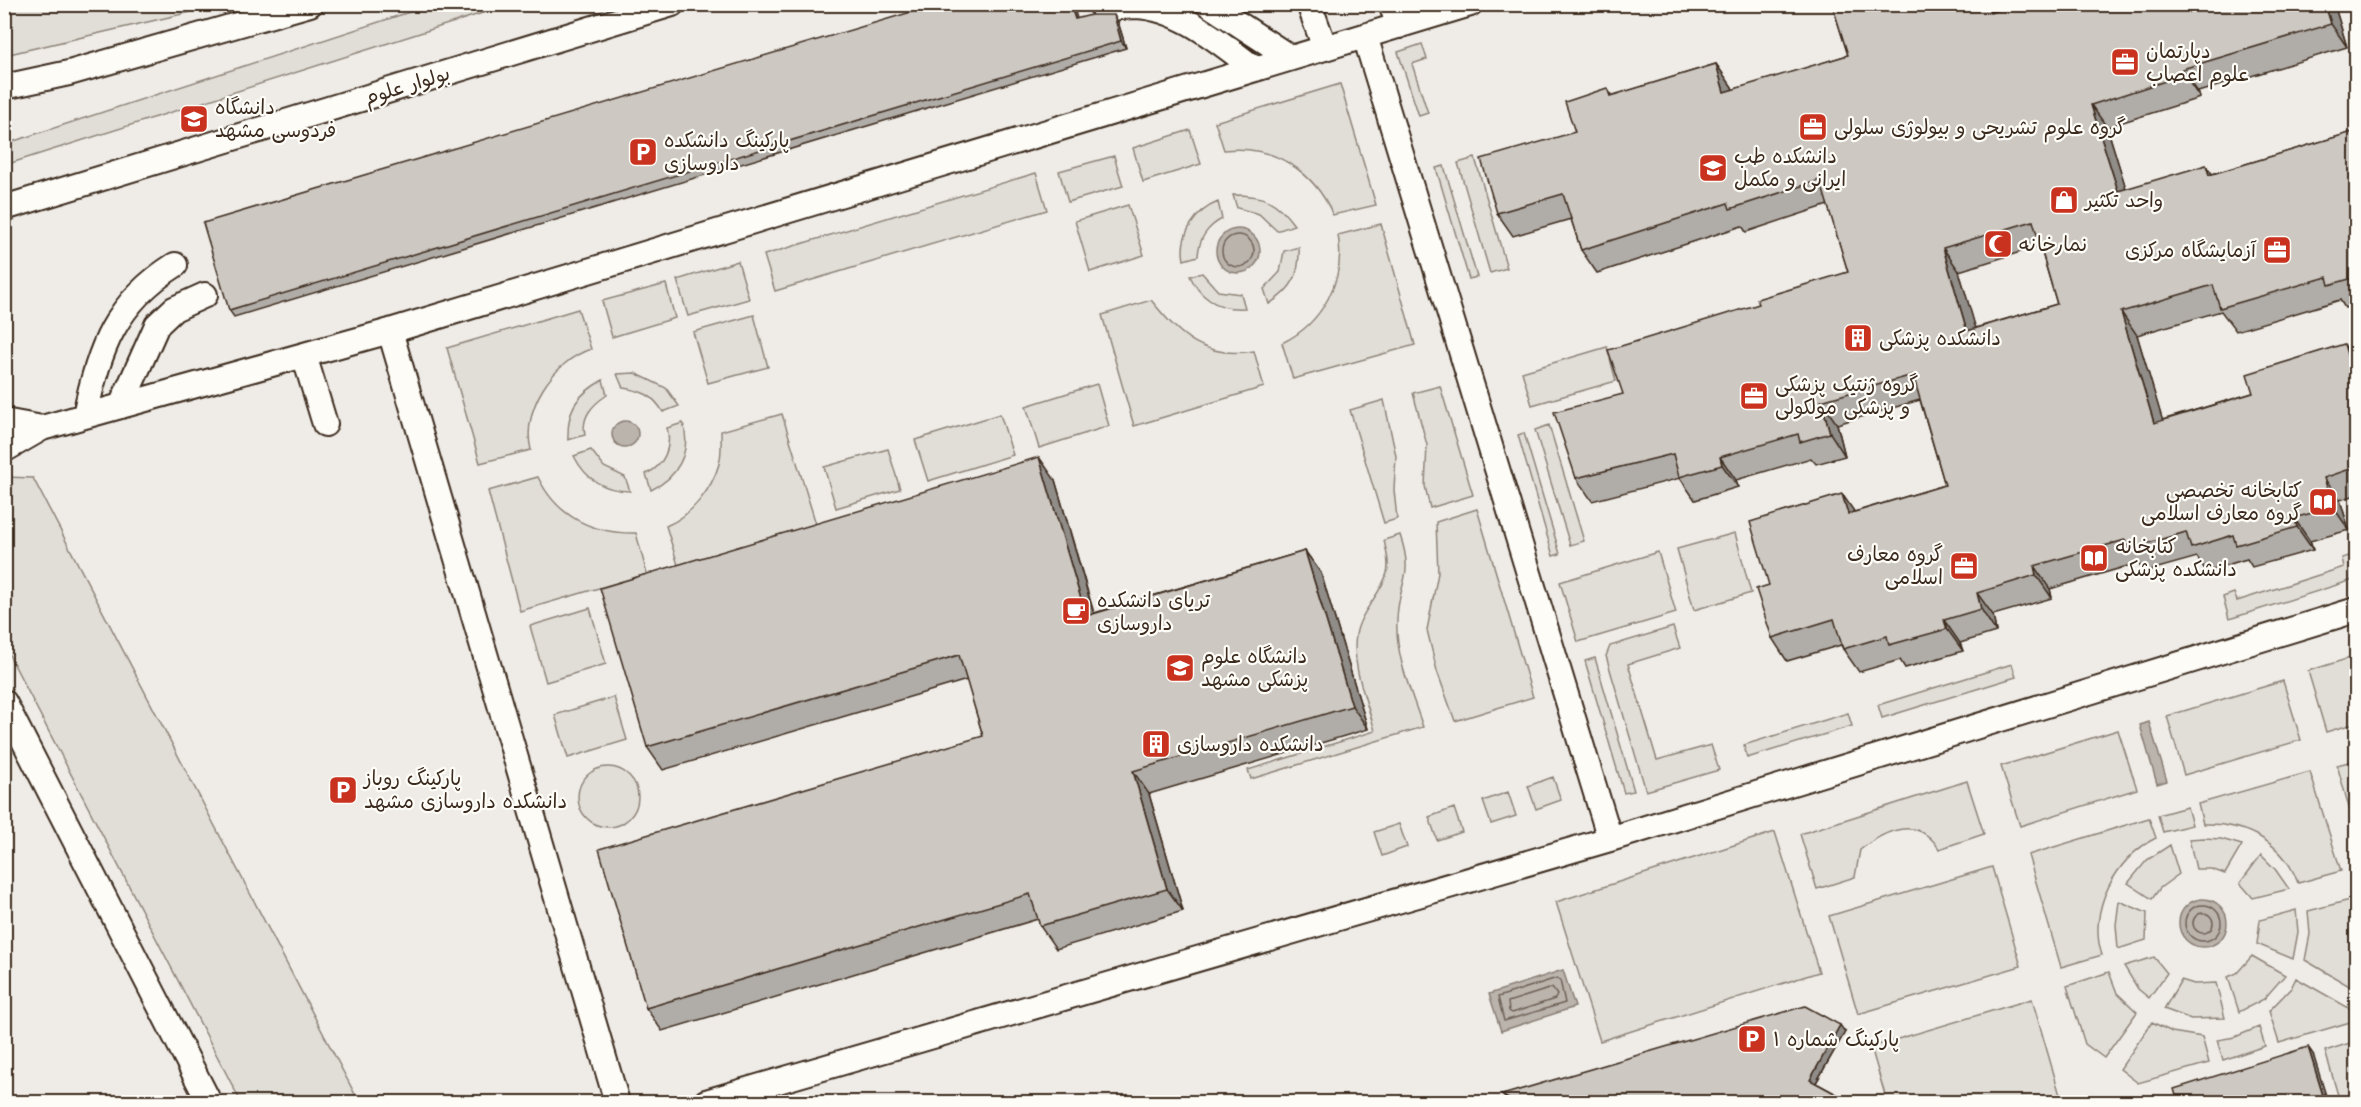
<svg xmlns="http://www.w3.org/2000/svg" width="2361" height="1107" font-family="'Comic Neue','Playpen Sans Arabic',sans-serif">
<rect width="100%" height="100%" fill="#fdfcf7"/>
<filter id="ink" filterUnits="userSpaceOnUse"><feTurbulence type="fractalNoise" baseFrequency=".0167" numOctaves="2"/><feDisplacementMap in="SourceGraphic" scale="12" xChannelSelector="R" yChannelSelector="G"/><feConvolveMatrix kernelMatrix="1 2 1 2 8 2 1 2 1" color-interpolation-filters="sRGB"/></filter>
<g filter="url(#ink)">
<path fill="#efece7" d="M5,5H2356V1102H5Z"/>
<path fill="#e1ded7" stroke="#8e847a" stroke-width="1.5" d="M434,4L508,5L5,165V144Z
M4,5L5,4L221,5L5,55Z
M1422,44L1427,59L1412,64L1428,113L1419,116L1398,52Z
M1340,84L1376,205L1333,215C1314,171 1273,144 1224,150L1215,122Z
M1190,130L1201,164L1143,182L1133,148Z
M1114,156L1123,186L1068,202L1059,171Z
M1475,158L1507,268L1490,273L1458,163Z
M1444,166L1477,277L1469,279L1436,168Z
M1036,173L1047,210L775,291L764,255Z
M1233,195C1264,195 1276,200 1294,225L1277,231L1259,214L1237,208Z
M1218,202L1222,219C1207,227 1199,238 1198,256L1184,260C1179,235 1195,211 1218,202Z
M1128,205L1144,255L1090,272L1075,221Z
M1381,224L1415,345L1293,379L1282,343C1323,323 1346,279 1338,235Z
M1299,247C1300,275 1293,289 1269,304L1264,289L1280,272L1284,251Z
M738,261L749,299L688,316L677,280Z
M1202,273L1218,291L1241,294L1245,308C1220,310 1201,300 1190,276Z
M666,284L675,318L612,337L602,301Z
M1151,300C1181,337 1204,359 1254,351L1264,387L1134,426L1102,315Z
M578,309L591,349C553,361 521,410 531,450L480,463L447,348Z
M754,315L768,367L708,383L693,332Z
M1607,347L1616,381L1532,405L1522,372Z
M635,373L666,388L679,406L663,412C653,395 643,391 623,388L617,374Z
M603,380L607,395C592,405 581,417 585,435L568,440C567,409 576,395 603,380Z
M1097,384L1109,426L1039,448L1026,406Z
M1440,386L1473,495L1430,508L1425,486L1427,445L1413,393Z
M1384,400L1396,456L1394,490L1397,519L1384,523L1350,410Z
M782,414L816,524L678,565L666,526C691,516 712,489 719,464C722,454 721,441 721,431Z
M1000,414L1013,455L928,481L915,440Z
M683,423C692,452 677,478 651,490L646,474C664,466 672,447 667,428Z
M1549,425L1584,541L1570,545L1535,430Z
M1524,433L1560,554L1553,556L1518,435Z
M888,449L900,489L836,508L824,467Z
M591,450L604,467L625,477L630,491C604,491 586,480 574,456Z
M5,477L33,478L359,1102H241L5,647Z
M538,477C557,517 593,534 636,533L647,574L520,611L488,491Z
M1477,509L1533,697L1455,721L1437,671L1427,630L1438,573L1436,522Z
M1735,533L1751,593L1694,610L1677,549Z
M1400,535C1415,579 1398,581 1397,620C1395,657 1412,694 1423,727L1251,779L1248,770L1375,731C1367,701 1351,666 1356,635C1360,611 1381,595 1387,573C1390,562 1386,551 1384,540Z
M1658,552L1676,613L1578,642L1560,582Z
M2356,554V579L2229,619L2223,597L2234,593L2237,601L2344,567L2342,558Z
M590,608L606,664L546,682L530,626Z
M1673,627L1680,648L1628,664L1657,760L1711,745L1719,770L1646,791L1606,656L1610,646Z
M2356,656V723L2326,732L2308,671Z
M1595,658L1634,791L1624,793L1585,661Z
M2012,664L2016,677L1882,718L1878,705Z
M2283,681L2301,740L2184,775L2167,716Z
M614,697L627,740L568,758L555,715Z
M1848,713L1852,726L1747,758L1744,745Z
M2118,730L2137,789L2020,826L2001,766Z
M2356,760V832L2337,765Z
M578 797a30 30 0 1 1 60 0a30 30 0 1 1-60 0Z
M2310,772L2341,871L2298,883C2283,842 2246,823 2203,824L2198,804Z
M1553,777L1561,800L1536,809L1528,786Z
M1967,781L1984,834L1939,849C1918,815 1885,830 1860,850L1855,877L1817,889L1800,834Z
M1508,792L1516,816L1491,824L1483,801Z
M2187,807L2192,825L2163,832L2158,815Z
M1454,808L1462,832L1437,840L1429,817Z
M2149,818L2156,838C2116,857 2087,911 2102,955L2061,967L2028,855Z
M1399,824L1407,847L1382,856L1374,832Z
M1775,832L1819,972L1600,1041L1556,902Z
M2204,838L2221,839L2242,845L2225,874L2211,869H2196L2189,839Z
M2170,845L2179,874L2160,888L2152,899L2128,883L2147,860Z
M2261,855L2275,869L2289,889L2253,898L2240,883Z
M1992,867L2021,966L1858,1014L1829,916Z
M2350,900L2356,926V990L2305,960L2310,934L2308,911Z
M2119,901L2147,913L2146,940L2118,949L2116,925Z
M2296,910L2298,932L2293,959L2257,944L2260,920Z
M2252,956L2285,975L2264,999L2239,1012L2228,977L2237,973Z
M2154,957L2167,973L2149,998L2138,989L2124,966Z
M2109,972L2117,993L2137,1012L2104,1058L2085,1044L2067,986Z
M2296,978L2356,1012L2350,1022L2279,1043L2269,1011L2291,988Z
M2181,980L2194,984L2216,983L2225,1018L2191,1019L2164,1009Z
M2032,999L2062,1102H1887L1871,1047Z
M2152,1022L2172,1032L2202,1037L2209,1063L2138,1083L2120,1069Z
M2259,1027L2265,1046L2223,1060L2217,1040L2235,1037Z
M2356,1041V1102H2340L2325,1051Z"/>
<path fill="#bbb4ad" stroke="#887d74" stroke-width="1.5" d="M1216 251a22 22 0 1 1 44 0a22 22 0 1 1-44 0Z
M612 434a13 13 0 1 1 26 0a13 13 0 1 1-26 0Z
M2149,722L2167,781L2157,784L2140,725Z
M2179 923a24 24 0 1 1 48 0a24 24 0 1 1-48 0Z
M1563,970L1575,1007L1501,1031L1489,994Z"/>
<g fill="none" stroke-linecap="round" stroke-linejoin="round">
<path stroke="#6e6157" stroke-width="1.5" d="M1222 251a16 16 0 1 1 32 0a16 16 0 1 1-32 0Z
M2185 923a18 18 0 1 1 36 0a18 18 0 1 1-36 0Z
M2193 923a10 10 0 1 1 20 0a10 10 0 1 1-20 0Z
M1557,978L1560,980L1565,1003L1504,1021L1498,997Z
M1552,988L1557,995L1555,999L1512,1013L1509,1011L1508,1002Z"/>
<g stroke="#3b2a1e" stroke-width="28">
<path id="service" d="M1208,4L1291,58
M1309,4L1325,48
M1391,4L1399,26
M1103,9C1114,8 1125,6 1136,6C1181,8 1220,43 1255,69
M1365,36L1610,839L2356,610
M4,87L69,73L310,4
M4,208L672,4
M390,331L617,1102
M304,355L325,424
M121,406L157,325L174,309L205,295
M85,416C98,349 116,302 175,265
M4,421L42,428L4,450
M42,428L390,331L1470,4
M4,702L209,1102
M706,1102L1610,839"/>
</g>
<use href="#service" stroke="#fdfcf7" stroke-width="24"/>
</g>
<path fill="#b0aca7" stroke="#3b2a1e" stroke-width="1.5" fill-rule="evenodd" d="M1832,4H1996L1998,10L2017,4H2334L2347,47L2198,92L2200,98L2107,127L2126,189L2212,174L2356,131V304L2345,308L2340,300L2236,331L2221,311L2137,335L2162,420L2356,362V495L2340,500L2349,530L2310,541L2313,550L2252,567L2247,559L2206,571L2197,557L2144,572L2138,563L2050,589L2052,598L1993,615L1996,632L1960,643L1963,651L1905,668L1900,660L1859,672L1843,649L1841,645L1787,661L1772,638L1769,585L1842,494L1854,512L1945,485L1920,400L1837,424L1845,456L1816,464L1811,458L1736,480L1738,487L1695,500L1680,478L1592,501L1576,478L1623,394L1759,304L1848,272L1828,205L1746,232L1742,226L1597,273L1581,250L1571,219L1513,236L1497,213L1575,132L1607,88L1612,96L1716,64L1732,87L1733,90L1848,55ZM2040,246L2057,304L1975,328L1959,271Z
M1077,19L1118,22L1126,48L234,317L229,310Z
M1055,480L1094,613L1305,551L1321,573L1368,729L1149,794L1183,911L1056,949L1040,926L1038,919L662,1031L646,1008L983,736L967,680L663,770L647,747Z
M1845,1032L1816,1083L1851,1102H1509L1502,1095Z"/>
<path fill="#908c88" stroke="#3b2a1e" stroke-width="1.5" d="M1070,4H1073L1079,26L1075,19Z
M1987,4H1996L2006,36L1990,13Z
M2325,4H2334L2347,47L2331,24Z
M1114,15L1118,22L1126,48L1121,41Z
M1716,64L1732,87L1740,115L1724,92Z
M2182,69L2198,92L2200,98L2184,75Z
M2091,105L2107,127L2134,214L2118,191Z
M2206,165L2222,188L2209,175Z
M1943,248L1959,271L1983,353L1967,331Z
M2121,312L2137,335L2170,445L2154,423Z
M2344,344L2356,362V385Z
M1821,401L1837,424L1845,456L1830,433Z
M1039,457L1055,480L1101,639L1086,616Z
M1720,457L1736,480L1738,487L1722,465Z
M2324,478L2340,500L2349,530L2333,507Z
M1842,494L1858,517L1848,514Z
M2294,518L2310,541L2313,550L2297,527Z
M1305,551L1321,573L1368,729L1352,706Z
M2034,566L2050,589L2052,598L2036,575Z
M1977,593L1993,615L1996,632L1981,609Z
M1944,620L1960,643L1963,651L1947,629Z
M1133,771L1149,794L1183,911L1167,889Z
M1840,1025L1845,1032L1814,1086L1810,1080Z
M2308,1047L2313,1054L2328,1102H2325Z"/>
<path fill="#cdc8c2" stroke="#3b2a1e" stroke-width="1.5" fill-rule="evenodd" d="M938,4H1070L1075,19L1091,15H1114L1121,41L229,310L203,223Z
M1832,4H1987L1990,13L2017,4H2325L2331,24L2182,69L2184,75L2091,105L2118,191L2206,165L2209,175L2356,131V277L2329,285L2327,277L2220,308L2213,285L2121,312L2154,423L2253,393L2247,374L2344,344L2356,385V467L2324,478L2333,507L2294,518L2297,527L2236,545L2233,535L2191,548L2186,532L2128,549L2125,540L2034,566L2036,575L1977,593L1981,609L1944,620L1947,629L1889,645L1887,636L1843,649L1834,619L1772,638L1756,589L1769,585L1750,522L1842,494L1848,514L1945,485L1913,375L1821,401L1830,433L1800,442L1798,434L1720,457L1722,465L1679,477L1673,454L1576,478L1554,412L1623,394L1608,350L1759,304L1757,299L1848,272L1820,180L1730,209L1728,203L1581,250L1563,194L1497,213L1481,159L1575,132L1565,102L1607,88L1610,96L1716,64L1724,92L1848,55ZM2033,221L2057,304L1967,331L1943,248Z
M1039,457L1086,616L1305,551L1352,706L1133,771L1167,889L1040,926L1030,894L646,1008L599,849L983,736L959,655L647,747L600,588Z
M1805,1006L1840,1025L1810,1080L1851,1102H1513L1502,1095Z
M2308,1047L2325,1102H2178L2174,1089Z"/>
</g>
<defs>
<g id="office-square" transform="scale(1.5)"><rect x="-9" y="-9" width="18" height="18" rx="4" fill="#c8321e" stroke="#fdfcf7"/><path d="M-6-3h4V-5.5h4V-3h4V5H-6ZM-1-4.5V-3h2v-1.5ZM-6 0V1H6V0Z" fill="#fff"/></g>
<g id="university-square" transform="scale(1.5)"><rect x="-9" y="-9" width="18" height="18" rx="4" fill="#c8321e" stroke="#fdfcf7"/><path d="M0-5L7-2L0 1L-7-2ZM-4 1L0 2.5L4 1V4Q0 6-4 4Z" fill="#fff"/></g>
<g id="parking-square" transform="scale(1.5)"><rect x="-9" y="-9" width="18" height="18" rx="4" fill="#c8321e" stroke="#fdfcf7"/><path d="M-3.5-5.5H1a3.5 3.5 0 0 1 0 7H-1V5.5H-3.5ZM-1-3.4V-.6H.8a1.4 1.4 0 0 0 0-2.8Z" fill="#fff"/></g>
<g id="shop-square" transform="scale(1.5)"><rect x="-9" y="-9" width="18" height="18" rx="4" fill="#c8321e" stroke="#fdfcf7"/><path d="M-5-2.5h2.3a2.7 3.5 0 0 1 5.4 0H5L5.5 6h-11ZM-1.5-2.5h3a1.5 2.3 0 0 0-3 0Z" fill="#fff"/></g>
<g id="mosque-square" transform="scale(1.5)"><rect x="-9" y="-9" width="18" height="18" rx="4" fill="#c8321e" stroke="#fdfcf7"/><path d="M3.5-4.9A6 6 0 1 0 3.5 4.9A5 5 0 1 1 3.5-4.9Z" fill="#fff"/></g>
<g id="building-square" transform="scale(1.5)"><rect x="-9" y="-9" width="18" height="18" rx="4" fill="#c8321e" stroke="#fdfcf7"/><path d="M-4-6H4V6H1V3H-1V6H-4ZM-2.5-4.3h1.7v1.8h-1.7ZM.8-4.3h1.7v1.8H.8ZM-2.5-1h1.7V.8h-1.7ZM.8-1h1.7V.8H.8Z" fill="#fff"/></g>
<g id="library-square" transform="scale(1.5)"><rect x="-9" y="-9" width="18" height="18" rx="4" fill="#c8321e" stroke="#fdfcf7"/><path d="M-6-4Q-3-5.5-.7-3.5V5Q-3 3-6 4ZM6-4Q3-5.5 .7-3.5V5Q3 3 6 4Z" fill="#fff"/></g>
<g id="cafe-square" transform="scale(1.5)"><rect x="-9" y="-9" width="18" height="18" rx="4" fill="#c8321e" stroke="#fdfcf7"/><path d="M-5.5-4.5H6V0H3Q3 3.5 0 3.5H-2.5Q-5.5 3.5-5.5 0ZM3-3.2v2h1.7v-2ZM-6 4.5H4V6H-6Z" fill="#fff"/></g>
</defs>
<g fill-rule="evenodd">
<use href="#office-square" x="2125" y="62"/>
<use href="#university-square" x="194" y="119"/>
<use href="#office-square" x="1813" y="127"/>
<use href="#parking-square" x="643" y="152"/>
<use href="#university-square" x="1713" y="168"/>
<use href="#shop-square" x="2064" y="200"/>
<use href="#mosque-square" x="1998" y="244"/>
<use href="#office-square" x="2277" y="250"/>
<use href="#building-square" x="1858" y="338"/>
<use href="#office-square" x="1754" y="396"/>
<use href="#library-square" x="2323" y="502"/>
<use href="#library-square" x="2094" y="558"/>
<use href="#office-square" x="1964" y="566"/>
<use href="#cafe-square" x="1076" y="611"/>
<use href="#university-square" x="1180" y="668"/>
<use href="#building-square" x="1156" y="744"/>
<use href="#parking-square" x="343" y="790"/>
<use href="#parking-square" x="1752" y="1039"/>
</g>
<g text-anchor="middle" stroke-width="4.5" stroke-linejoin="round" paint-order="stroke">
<g font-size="20" fill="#3b2a1e" stroke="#fdfcf7" text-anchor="start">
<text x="2146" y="58">دپارتمان<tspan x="2146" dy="23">علوم اعصاب</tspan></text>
<text x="215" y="114">دانشگاه<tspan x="215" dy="23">فردوسی مشهد</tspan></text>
<text x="1834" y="134">گروه علوم تشریحی و بیولوژی سلولی</text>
<text x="664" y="147">پارکینگ دانشکده<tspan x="664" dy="23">داروسازی</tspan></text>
<text x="1734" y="163">دانشکده طب<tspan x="1734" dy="23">ایرانی و مکمل</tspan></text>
<text x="2085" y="207">واحد تکثیر</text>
<text x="2019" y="251">نمارخانه</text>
<text x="2256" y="257" text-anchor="end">آزمایشگاه مرکزی</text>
<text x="1879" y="345">دانشکده پزشکی</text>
<text x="1775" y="391">گروه ژنتیک پزشکی<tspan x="1775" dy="23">و پزشکی مولکولی</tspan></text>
<text x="2302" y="497" text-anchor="end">کتابخانه تخصصی<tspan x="2302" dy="23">گروه معارف اسلامی</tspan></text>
<text x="2115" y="553">کتابخانه<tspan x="2115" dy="23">دانشکده پزشکی</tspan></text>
<text x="1943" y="561" text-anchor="end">گروه معارف<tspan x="1943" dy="23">اسلامی</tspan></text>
<text x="1097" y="607">تریای دانشکده<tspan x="1097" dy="23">داروسازی</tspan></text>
<text x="1201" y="663">دانشگاه علوم<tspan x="1201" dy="23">پزشکی مشهد</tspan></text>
<text x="1177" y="751">دانشکده داروسازی</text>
<text x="364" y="785">پارکینگ روباز<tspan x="364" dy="23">دانشکده داروسازی مشهد</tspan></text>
<text x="1773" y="1046">پارکینگ شماره ۱</text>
</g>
<g font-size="20" fill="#3b2a1e" stroke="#fdfcf7">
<text transform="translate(407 85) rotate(-17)" y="7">بولوار علوم</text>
</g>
</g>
<rect width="2361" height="1107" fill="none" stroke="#fdfcf7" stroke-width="24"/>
<rect x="12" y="12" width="2337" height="1083" fill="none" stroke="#3b2a1e" stroke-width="2" filter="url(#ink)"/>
</svg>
